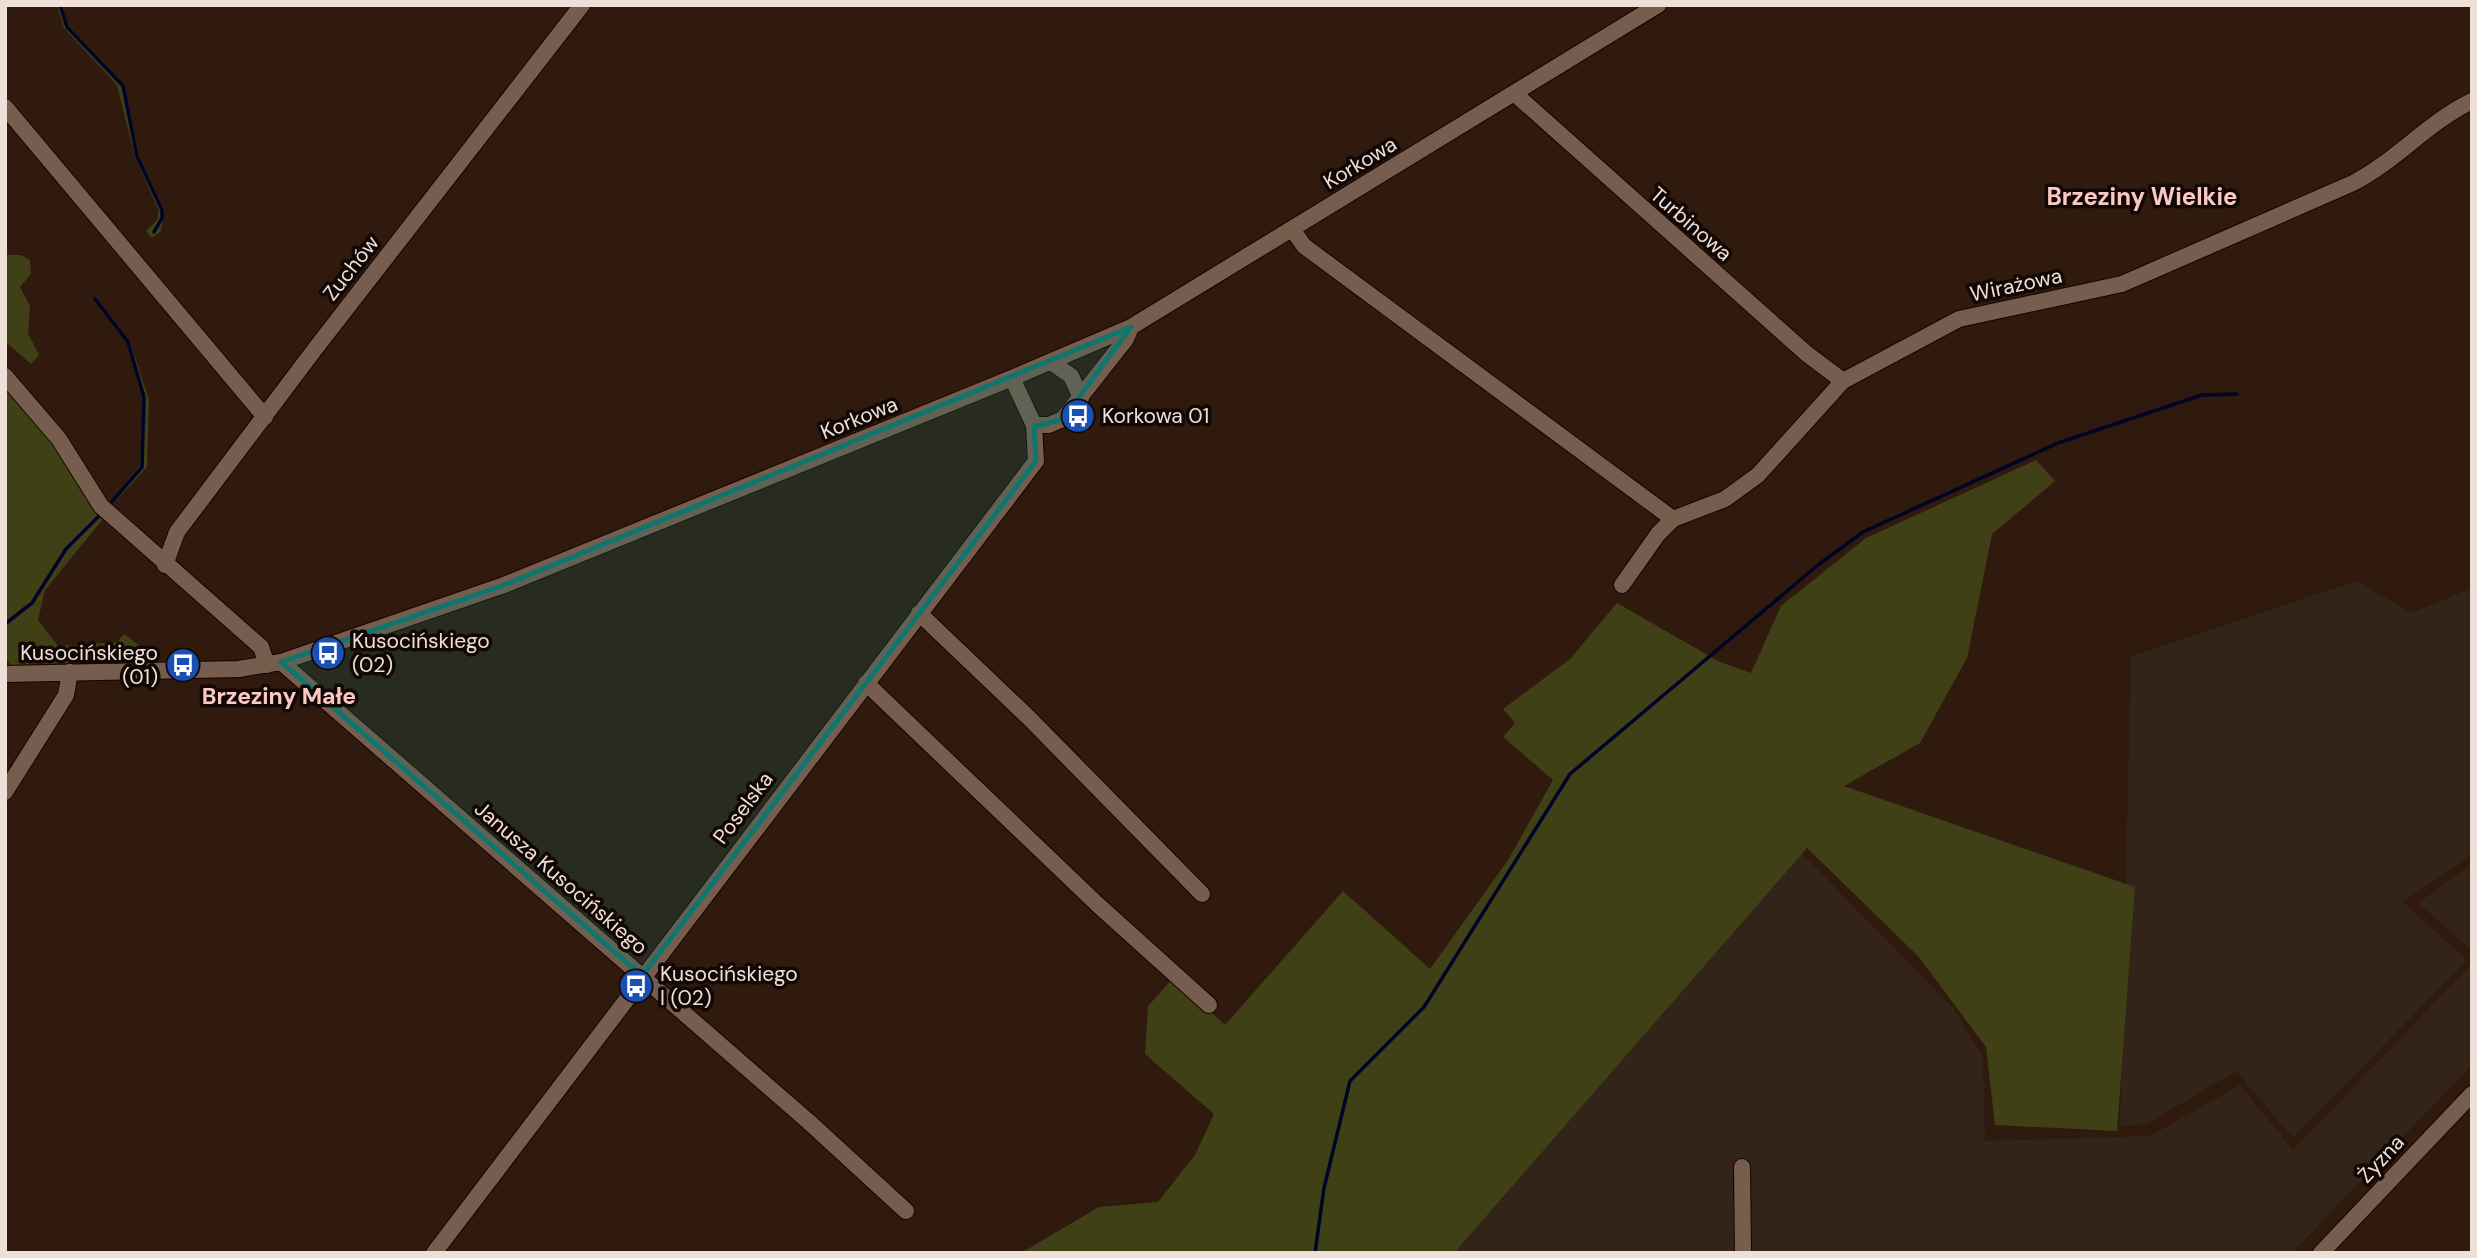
<svg xmlns="http://www.w3.org/2000/svg" width="2477" height="1258" font-family="'DM Sans',sans-serif">
<rect width="100%" height="100%" fill="#2f1a0d"/>
<path fill="#322418" d="M2356,581L2412,613L2472,588V855L2403,902L2467,960L2293,1138L2236,1071L2147,1124L2120,1126L2131,656Z
M1788,839L1953,1008L1983,1056L1985,1141L2150,1136L2240,1085L2293,1150L2472,964V1065L2292,1253H1454L1603,1081Z
M2472,864V951L2418,903Z"/>
<path fill="#3f4016" d="M57,5H62L68,25L124,85L139,156L164,210L161,231L152,238L146,231L157,220L159,211L135,156L117,85L64,28Z
M5,255H21L30,260L31,274L20,287L30,306L28,333L39,355L31,364L5,341Z
M93,299L130,342L149,400L147,467L108,509L92,484L109,503L140,465L143,397L127,343Z
M5,379L110,522V526L103,519L45,590L38,620L58,646L117,642L124,634L158,660L10,665L5,657Z
M2036,460L2055,481L1992,534L1967,658L1920,743L1844,786L2135,887L2117,1131L1995,1125L1986,1047L1918,956L1807,848L1454,1253H1021L1099,1207L1158,1202L1195,1155L1214,1114L1145,1054L1148,1006L1174,977L1225,1025L1343,891L1430,969L1508,860L1553,780L1503,737L1515,723L1503,709L1570,659L1617,603L1718,661L1751,673L1781,606L1866,538Z"/>
<g fill="none" stroke-linecap="round" stroke-linejoin="round">
<path stroke="#000427" stroke-width="3.5" d="M60,5L67,27L123,86L137,156L162,210V218L154,232
M95,299L128,342L144,397L142,467L109,505
M5,624L32,603L66,549L99,516
M1315,1253L1324,1188L1350,1081L1424,1007L1570,774L1818,565L1863,532L2058,443L2202,395L2237,394"/>
<g stroke="#160500" stroke-width="18">
<path id="minor" d="M1514,93L1807,354L1843,381
M5,107L265,417
M1292,229L1304,246L1673,519
M1051,362L1071,376L1081,398
M5,376L59,439L101,506L261,647L267,665
M1034,425H1049L1063,419L1126,339L1131,327
M165,565L177,532L315,349L582,5
M1622,585L1658,534L1673,519L1725,499L1758,475L1843,381L1959,319L2122,284L2353,183C2396,161 2428,122 2472,101
M919,613L1029,718L1202,894
M281,662L809,1122L906,1211
M5,674L239,669L281,662L504,585L1012,378L1131,327L1658,5
M866,683L1097,904L1209,1005
M5,792L66,695L70,672
M1742,1167L1743,1253
M434,1253L1036,461L1034,425L1012,378
M2321,1253L2472,1094"/>
</g>
<use href="#minor" stroke="#765d4e" stroke-width="16"/>
</g>
<path fill="#0f766e" fill-opacity="0.2" stroke="#0f766e" stroke-width="5" stroke-linejoin="round" d="M1131,327L1063,419L1034,427L1036,461L642,976L281,662L504,585Z"/>
<defs>
<g id="bus-disc" transform="scale(1.75)"><circle r="9.5" fill="#1a4fb4" stroke="#110704"/><path d="M-5-6H5V4H4V6H2V4H-2V6H-4V4H-5ZM-3.5-4V0h7V-4ZM-3.5 1.2v1.5H-2V1.2ZM2 1.2v1.5H3.5V1.2Z" fill="#fff"/></g>
</defs>
<g fill-rule="evenodd">
<use href="#bus-disc" x="1078" y="416"/>
<use href="#bus-disc" x="328" y="653"/>
<use href="#bus-disc" x="183" y="665"/>
<use href="#bus-disc" x="636" y="986"/>
</g>
<g text-anchor="middle" stroke-width="7" stroke-linejoin="round" paint-order="stroke">
<g font-size="21" fill="#eedfd7" stroke="#110704">
<text transform="translate(1360 163) rotate(-31)" y="7">Korkowa</text>
<text transform="translate(1691 224) rotate(41)" y="7">Turbinowa</text>
<text transform="translate(351 268) rotate(-52)" y="7">Zuchów</text>
<text transform="translate(2016 285) rotate(-12)" y="7">Wirażowa</text>
<text transform="translate(859 418) rotate(-22)" y="7">Korkowa</text>
<text transform="translate(743 808) rotate(-53)" y="7">Poselska</text>
<text transform="translate(561 878) rotate(41)" y="7">Janusza Kusocińskiego</text>
<text transform="translate(2381 1159) rotate(-47)" y="7">Żyzna</text>
</g>
<g font-size="21" fill="#eedfd7" stroke="#110704" text-anchor="start">
<text x="1102" y="423">Korkowa 01</text>
<text x="352" y="648">Kusocińskiego<tspan x="352" dy="24">(02)</tspan></text>
<text x="158" y="660" text-anchor="end">Kusocińskiego<tspan x="158" dy="24">(01)</tspan></text>
<text x="660" y="981">Kusocińskiego<tspan x="660" dy="24">I (02)</tspan></text>
</g>
<g font-size="23" font-weight="bold" fill="#fcc8c4" stroke="#110704">
<text x="279" y="704">Brzeziny Małe</text>
</g>
<g font-size="24" font-weight="bold" fill="#fcc8c4" stroke="#110704">
<text x="2142" y="205">Brzeziny Wielkie</text>
</g>
</g>
<rect width="2477" height="1258" fill="none" stroke="#eedfd7" stroke-width="14"/>
</svg>
